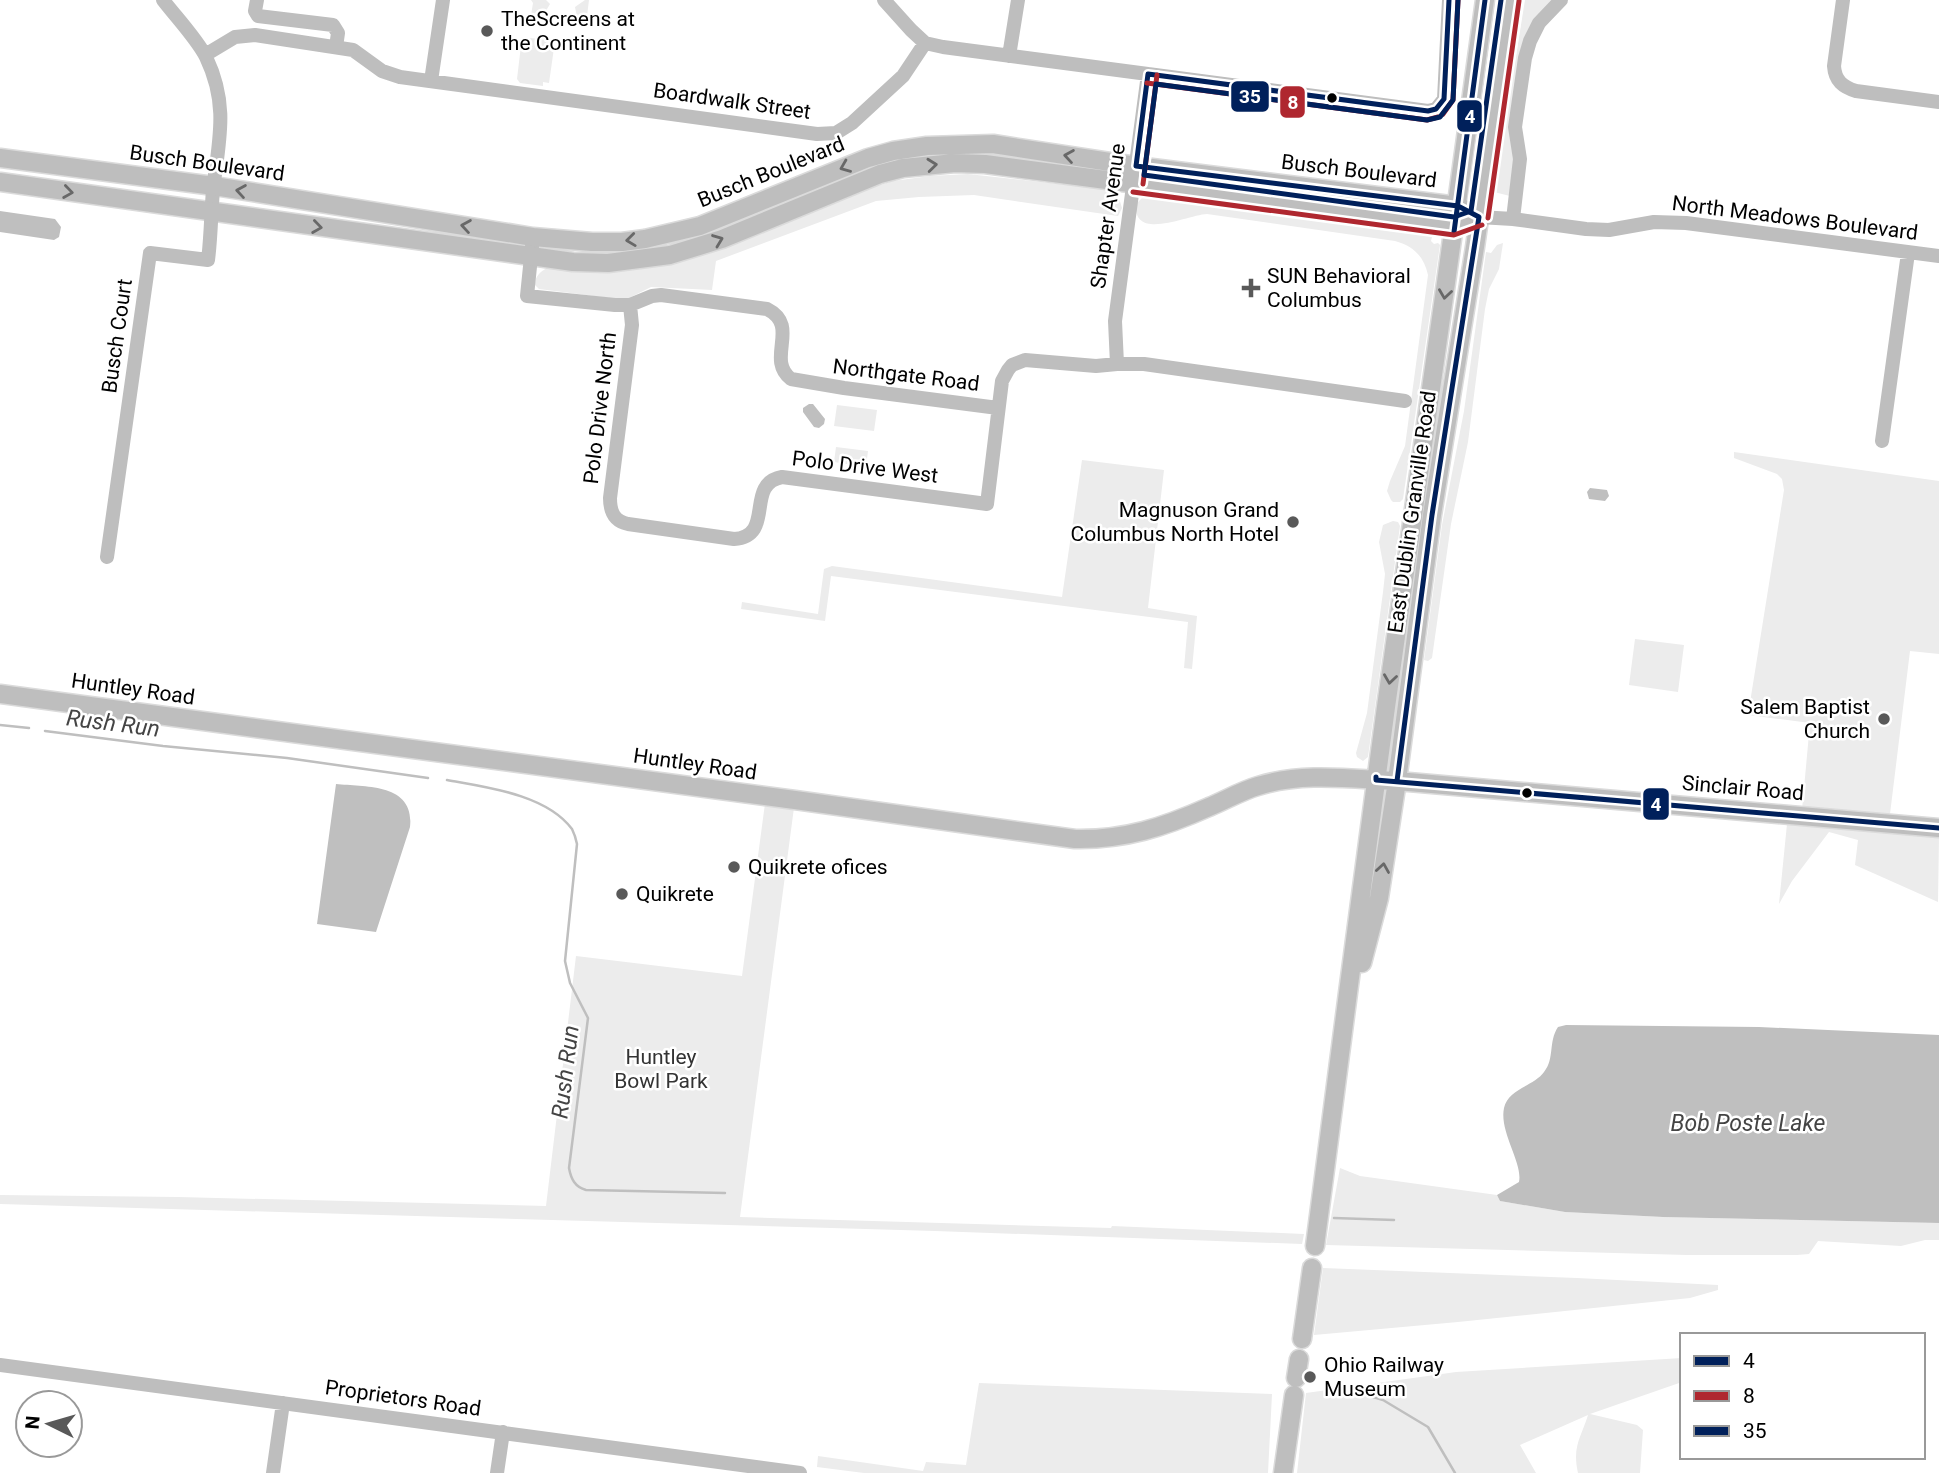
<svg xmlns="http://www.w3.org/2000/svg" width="1939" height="1473" font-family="Roboto,sans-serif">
<rect width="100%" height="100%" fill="#fff"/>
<path fill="#ececec" d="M531,0H546L550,4L547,9V17L531,15L533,3Z
M585,0H589L586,24L574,23L576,12L575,7Z
M1525,0H1553L1528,30L1510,196L1494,192Z
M522,37L555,41L549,83L543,82V86L520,83L517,79Z
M968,174L1104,189L1118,195L1122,208L1118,216L974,195L919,197L876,201L716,261L712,290L651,287L625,300L539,289L535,285C535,276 540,272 547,268L603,271L893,181L930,176Z
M1145,195L1423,233L1432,237L1431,241L1434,244L1438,243L1440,245L1403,499L1400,502H1393L1391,500L1387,491L1390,481L1405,446L1428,275C1424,256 1413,246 1395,241L1207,214C1187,215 1133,242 1136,204Z
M1503,243L1499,269L1489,289L1485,309L1468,442L1451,524L1432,658L1428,661L1424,660L1442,525L1464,411L1486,252L1491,253L1497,245Z
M837,405L877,410L874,431L834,426Z
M836,447L868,451L866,467L834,462Z
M1734,452L1939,481V654L1910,651L1890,814L1898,832L1939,837L1938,902L1855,865L1858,840L1829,832L1792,881L1779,904L1787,824L1802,810L1810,723L1748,715L1784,490L1782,479L1777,474L1734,458Z
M1082,460L1164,470L1148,608L1197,616L1192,669L1184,668L1188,622L831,576L825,621L741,609L742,602L818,614L824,569L832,566L1062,597Z
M1393,521L1398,522L1400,526L1368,757L1363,761L1357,757L1356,753L1367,713L1383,592L1385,574L1379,542L1383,525Z
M1635,639L1684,645L1678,692L1629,685Z
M766,796L795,800L740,1217L1111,1228L1112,1226L1304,1234L1302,1244L935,1231L0,1204V1195L178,1197L546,1206L576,956L742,976Z
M1340,1168L1360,1176L1497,1195L1500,1201L1565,1212L1663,1217L1939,1223V1240H1925L1901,1246L1818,1241L1809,1254L1797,1255H1687L1326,1245Z
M1323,1268L1577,1278L1718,1285V1290L1690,1298L1458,1322L1314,1335Z
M1682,1358V1382L1590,1414L1637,1425L1643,1430L1640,1473H1578C1572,1446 1581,1438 1588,1415L1520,1445L1536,1473H1297L1306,1393L1456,1372Z
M979,1383L1272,1394L1268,1473H864L817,1467L818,1456L923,1471L926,1462L966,1465Z"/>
<path fill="#bfbfbf" d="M0,211L55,219L61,227L59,237L54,240L0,232Z
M809,404H813L825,419L824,424L819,428L814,427L803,412V408Z
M1590,488L1607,490L1609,496L1605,501L1589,499L1587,492Z
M336,784C365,787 415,783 410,827L376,932L317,924Z
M1566,1025L1759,1027L1939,1035V1223L1663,1217L1565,1212L1500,1201L1497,1195L1519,1182C1523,1163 1499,1132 1504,1108C1508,1089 1534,1086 1544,1072C1555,1058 1548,1042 1558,1027Z"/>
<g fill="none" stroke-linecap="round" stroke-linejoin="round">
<path stroke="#bfbfbf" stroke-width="2.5" d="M0,725L29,728
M45,731L163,746L287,758L428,778
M447,780C485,787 546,794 572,829C574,833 576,839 577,844L565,961L570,983L588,1018L569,1168C571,1179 575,1187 586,1190L725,1193
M1334,1218L1394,1220
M1370,1396L1383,1400L1428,1427L1455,1473"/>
<g stroke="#dbdbdb" stroke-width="21">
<path id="major" d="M0,158L214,186L533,237L592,242H622L645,239L700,226L868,158L893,151L927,146L993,144L1136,166L1458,206L1479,217
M0,182L531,256L573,262L608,263L670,255L722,239L880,174L903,168L955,163L985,164L1455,226L1479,217
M0,694L795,800L1075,839C1125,840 1164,827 1209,807C1226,800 1241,791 1258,786C1303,772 1351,779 1397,781L1939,828
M1362,963L1379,898L1397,781L1432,515L1475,247L1510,0
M1315,1246C1339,1066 1361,887 1386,707C1418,471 1454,236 1485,0
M1302,1339L1312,1268
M1296,1378L1299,1359
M1283,1473L1294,1395"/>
</g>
<path stroke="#bebebe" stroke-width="14" d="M257,0L255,11L258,16L333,25L338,33L336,47
M884,0L911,30L925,43L943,47L1428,111L1436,109L1444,99L1449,0
M1843,0L1834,66C1835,81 1843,87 1856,91L1939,102
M205,55L235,37L255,35L353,50L382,71L400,77L817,134L836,133L852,123L903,76L925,43
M1009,56L1018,0
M431,81L443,0
M1479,217L1513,219L1586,229L1609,230L1654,222L1686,223L1939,256
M1513,219L1520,159L1515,127L1525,58L1530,41L1539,23L1561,0
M533,237L527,296L615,305H630L652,296L661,295L767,309C801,326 765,359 791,379L844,388L998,408
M630,305L632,325L610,498C610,512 614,521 628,524L734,539C776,536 744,484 782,477L987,504L1002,381L1008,370L1012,365L1025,360L1096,366L1117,364H1144L1405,401
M1117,364L1115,321L1148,74
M1882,441L1908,253
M107,557L150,253L208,260C211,237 211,213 213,190C219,140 229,105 206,57C197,39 176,17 163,0
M0,1365L800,1473
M273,1473L283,1403
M497,1473L503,1432"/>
<use href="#major" stroke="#bebebe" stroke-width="18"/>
<g stroke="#fff" stroke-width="10">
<path id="bus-1" d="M1454,232L1485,0
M1376,777V780L1939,828
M1397,781L1432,515L1479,217L1458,206L1136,166L1148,74L1428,111L1436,109L1444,99L1449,0"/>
</g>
<g stroke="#fff" stroke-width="10">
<path id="bus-2" d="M1147,83L1427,120L1438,117
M1443,114L1453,100L1458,0
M1143,184L1157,75
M1133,192L1454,235L1482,225
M1488,218L1519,1"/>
</g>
<g stroke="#fff" stroke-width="10">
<path id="bus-3" d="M1458,0L1453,100L1440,117L1427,120L1156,84L1144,175L1454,217L1471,211L1501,0"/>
</g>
<use href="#bus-1" stroke="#00205b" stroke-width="5"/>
<use href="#bus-2" stroke="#af272f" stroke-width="5"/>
<use href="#bus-3" stroke="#00205b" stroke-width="5"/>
</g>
<defs><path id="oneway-chevron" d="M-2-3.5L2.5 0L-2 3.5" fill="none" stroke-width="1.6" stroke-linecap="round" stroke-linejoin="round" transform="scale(1.75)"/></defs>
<g stroke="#686868">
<use href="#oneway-chevron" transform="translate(1069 156) rotate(-171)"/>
<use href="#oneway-chevron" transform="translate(932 165) rotate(-6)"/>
<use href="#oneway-chevron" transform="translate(845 167) rotate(158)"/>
<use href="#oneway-chevron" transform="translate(241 191) rotate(-171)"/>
<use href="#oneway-chevron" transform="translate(68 192) rotate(8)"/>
<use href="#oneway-chevron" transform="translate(466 226) rotate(-171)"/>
<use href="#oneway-chevron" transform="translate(317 227) rotate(8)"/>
<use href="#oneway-chevron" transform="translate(631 240) rotate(173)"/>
<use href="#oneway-chevron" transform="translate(718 240) rotate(-21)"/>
<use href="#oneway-chevron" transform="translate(1445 294) rotate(98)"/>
<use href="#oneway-chevron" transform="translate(1390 679) rotate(98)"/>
<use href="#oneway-chevron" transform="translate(1383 868) rotate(-81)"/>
</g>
<g fill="#595959" stroke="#fff" stroke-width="2.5">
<circle cx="487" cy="31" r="7"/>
<path d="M1247.5 277.5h7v7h7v7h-7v7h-7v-7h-7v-7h7z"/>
<circle cx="1293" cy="522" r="7"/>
<circle cx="1884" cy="719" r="7"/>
<circle cx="734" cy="867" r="7"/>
<circle cx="622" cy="894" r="7"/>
<circle cx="1310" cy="1377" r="7"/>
</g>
<g fill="#000" stroke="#fff" stroke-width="2.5">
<circle cx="1332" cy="98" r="6"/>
<circle cx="1527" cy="793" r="6"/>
</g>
<g text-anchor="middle" stroke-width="5" stroke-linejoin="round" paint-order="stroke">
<g font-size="21" fill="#000" stroke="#fff" text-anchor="start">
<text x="501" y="26">TheScreens at<tspan x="501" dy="24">the Continent</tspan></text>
<text x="1267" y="283">SUN Behavioral<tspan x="1267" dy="24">Columbus</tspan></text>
<text x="1279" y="517" text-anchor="end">Magnuson Grand<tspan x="1279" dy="24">Columbus North Hotel</tspan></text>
<text x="1870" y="714" text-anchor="end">Salem Baptist<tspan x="1870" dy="24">Church</tspan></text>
<text x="748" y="874">Quikrete ofices</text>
<text x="636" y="901">Quikrete</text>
<text x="1324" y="1372">Ohio Railway<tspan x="1324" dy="24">Museum</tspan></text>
</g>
<g font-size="21" fill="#000" stroke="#fff">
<text transform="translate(732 101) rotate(8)" y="7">Boardwalk Street</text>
<text transform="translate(207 163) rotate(8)" y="7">Busch Boulevard</text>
<text transform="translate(1359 171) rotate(7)" y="7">Busch Boulevard</text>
<text transform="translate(771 172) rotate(-22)" y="7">Busch Boulevard</text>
<text transform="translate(1108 216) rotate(-82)" y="7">Shapter Avenue</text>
<text transform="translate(1795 218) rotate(7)" y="7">North Meadows Boulevard</text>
<text transform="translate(117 336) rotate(-82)" y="7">Busch Court</text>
<text transform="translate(906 375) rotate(7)" y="7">Northgate Road</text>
<text transform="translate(600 408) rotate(-83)" y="7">Polo Drive North</text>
<text transform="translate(865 467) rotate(7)" y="7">Polo Drive West</text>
<text transform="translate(1412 512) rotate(-82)" y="7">East Dublin Granville Road</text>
<text transform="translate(133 689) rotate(8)" y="7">Huntley Road</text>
<text transform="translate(695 764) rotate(8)" y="7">Huntley Road</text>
<text transform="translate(1743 788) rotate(5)" y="7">Sinclair Road</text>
<text transform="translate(403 1398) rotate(8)" y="7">Proprietors Road</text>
</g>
<g font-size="21" fill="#333" stroke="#fff">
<text x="661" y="1064">Huntley<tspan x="661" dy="24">Bowl Park</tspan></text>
</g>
<g font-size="23" font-style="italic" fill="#444" stroke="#fff">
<text transform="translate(113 723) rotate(7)" y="8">Rush Run</text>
<text transform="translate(565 1072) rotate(-83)" y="8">Rush Run</text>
<text x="1748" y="1131">Bob Poste Lake</text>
</g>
</g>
<g stroke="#fff" stroke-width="2.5">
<rect x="1230" y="80" width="40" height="33" rx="7" fill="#00205b"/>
<rect x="1279" y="85" width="27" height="34" rx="7" fill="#af272f"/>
<rect x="1456" y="99" width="27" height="34" rx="7" fill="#00205b"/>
<rect x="1642" y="787" width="28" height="34" rx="7" fill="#00205b"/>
</g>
<g font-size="19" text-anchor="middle" font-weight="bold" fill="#fff">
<text x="1250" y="103">35</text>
<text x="1293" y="109">8</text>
<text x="1470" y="123">4</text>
<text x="1656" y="811">4</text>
</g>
<rect x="1680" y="1333" width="245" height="126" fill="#ffffff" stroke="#999999" stroke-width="2"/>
<rect x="1694" y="1356" width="35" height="10" fill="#00205b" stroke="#999999" stroke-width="2"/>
<text x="1743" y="1368" font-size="21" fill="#000000">4</text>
<rect x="1694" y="1391" width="35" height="10" fill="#af272f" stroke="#999999" stroke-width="2"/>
<text x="1743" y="1403" font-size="21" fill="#000000">8</text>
<rect x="1694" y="1426" width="35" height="10" fill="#00205b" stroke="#999999" stroke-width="2"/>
<text x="1743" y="1438" font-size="21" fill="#000000">35</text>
<g transform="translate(49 1424) rotate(275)"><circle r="33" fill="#ffffff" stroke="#999999" stroke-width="2"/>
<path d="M0-5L12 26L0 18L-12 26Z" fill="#595959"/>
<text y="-10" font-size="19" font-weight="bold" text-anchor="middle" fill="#000000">N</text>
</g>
</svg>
